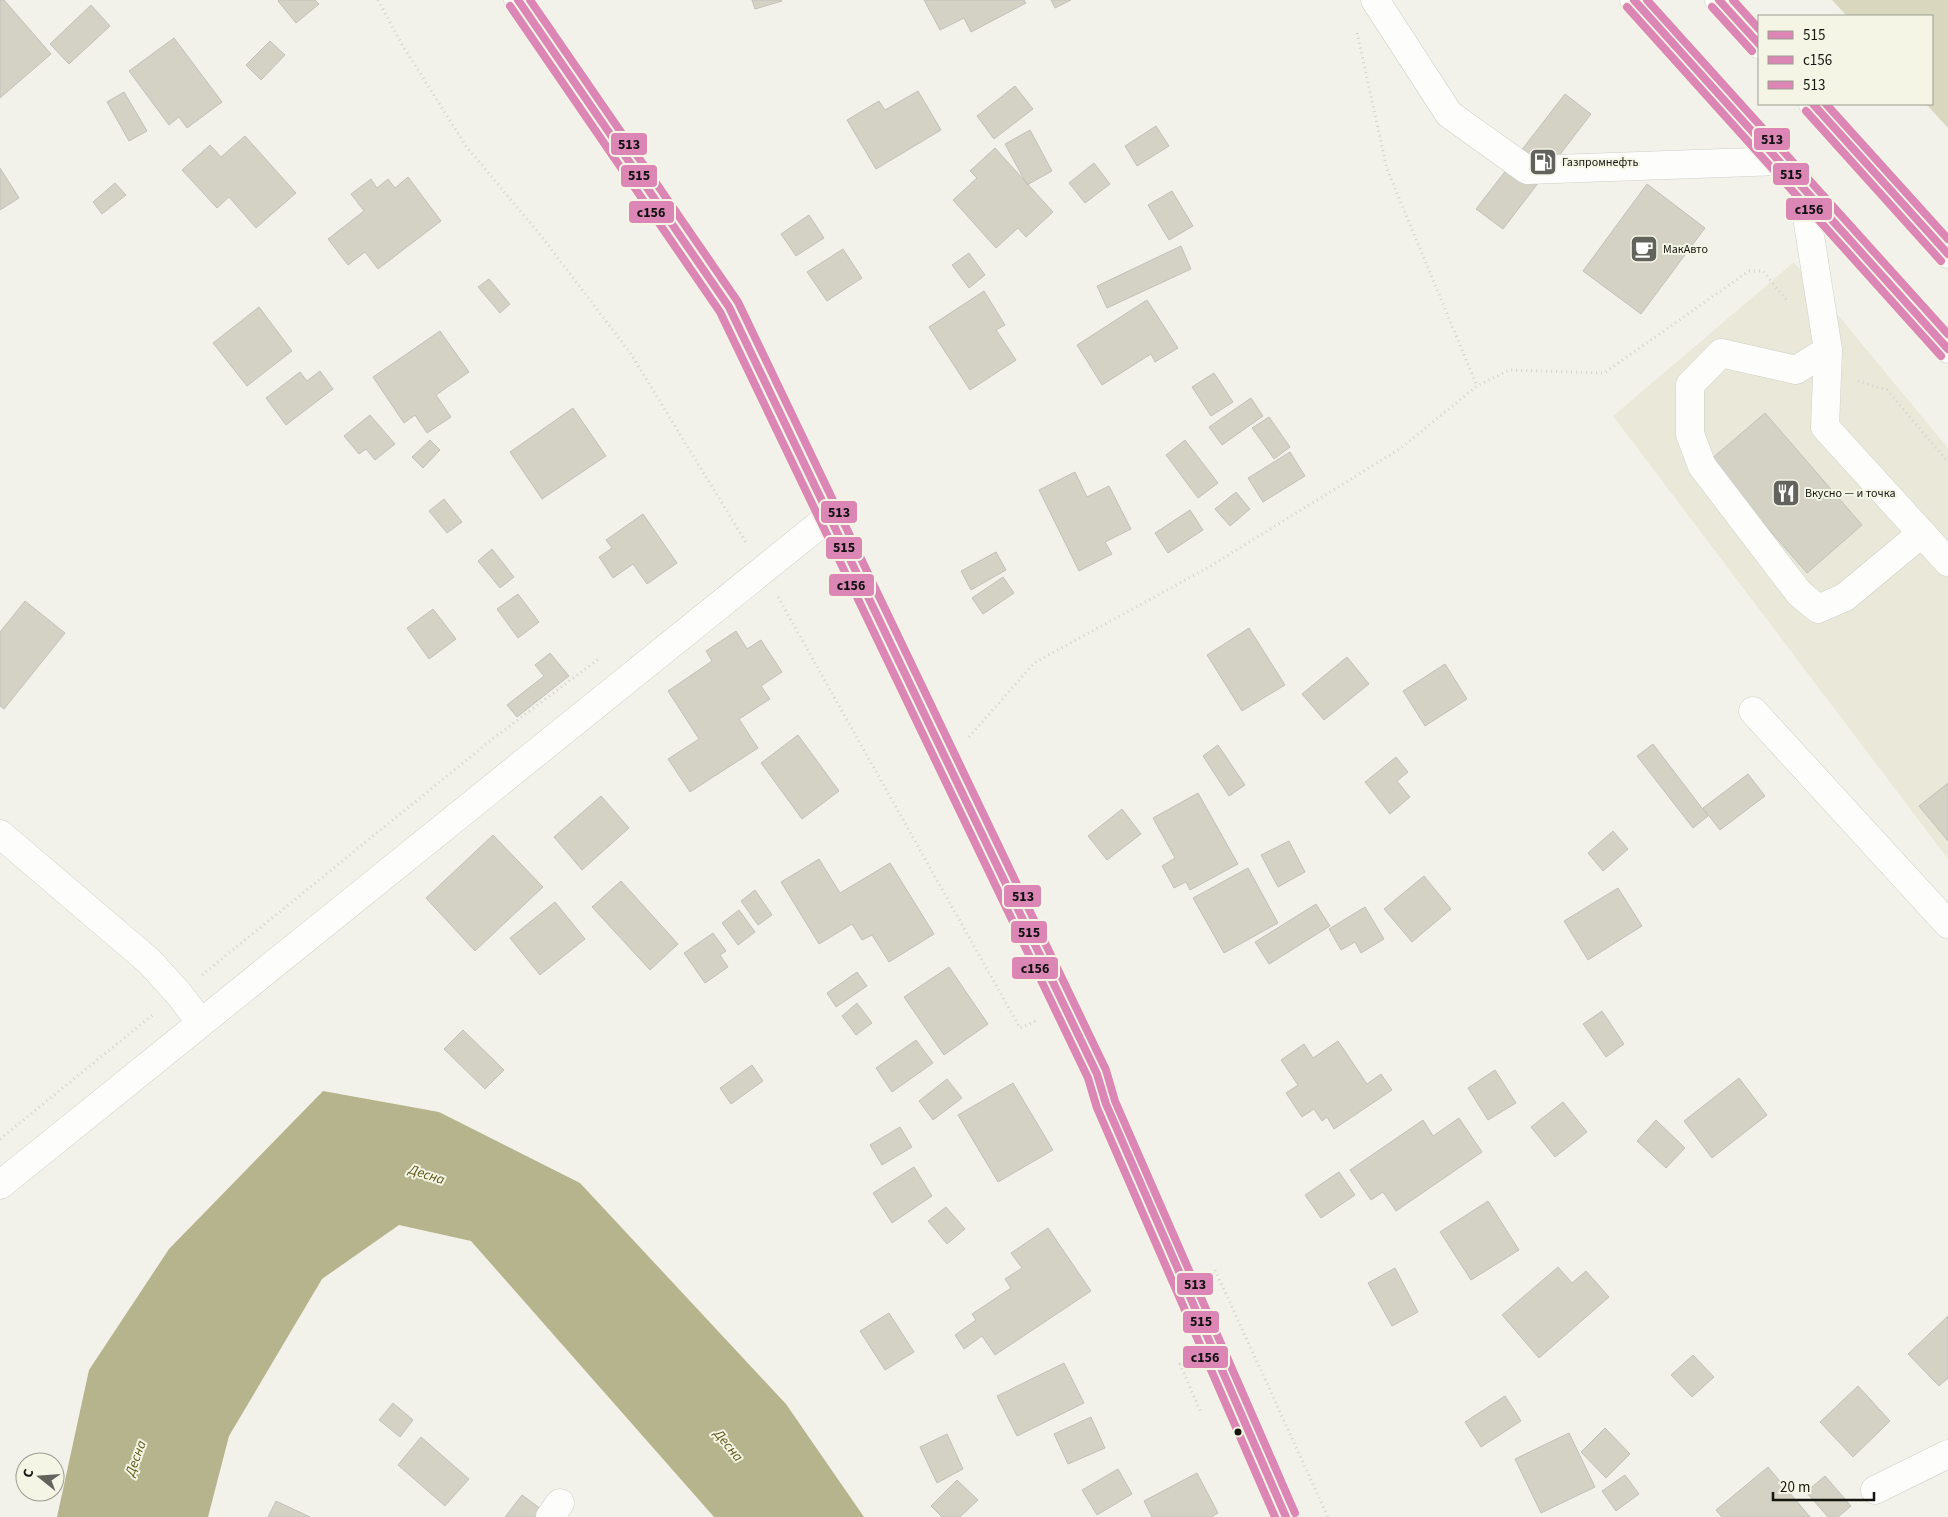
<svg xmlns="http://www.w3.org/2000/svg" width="1948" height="1517" font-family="'Source Sans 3',sans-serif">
<rect width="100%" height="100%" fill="#f2f2ea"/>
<path fill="#eae9d9" d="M1794,262L1948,448V859L1613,416Z"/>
<path fill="#d9d8bf" d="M1832,0H1948V128L1926,104H1932V16H1847Z"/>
<path fill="#b6b48c" d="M323,1091L439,1112L580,1183L786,1404L864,1517H714L471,1241L399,1225L322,1279L229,1436L208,1517H57L89,1370L169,1249Z"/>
<path fill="#d3d2c4" stroke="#c1c1bb" d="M0,0H4L51,54L0,98Z
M279,0H315L319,4L296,23L278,1Z
M752,0H781L782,1L755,9Z
M924,0H1024L1026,3L971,32L964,18L940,30Z
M1051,0H1071L1055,8Z
M91,5L110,26L69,64L50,44Z
M174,38L222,102L187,128L179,117L169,125L129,71Z
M270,41L285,55L261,80L246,65Z
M1015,86L1033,109L994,139L977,116Z
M918,91L941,130L876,169L847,120L879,101L885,110Z
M124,92L147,131L129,141L107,102Z
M1565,94L1591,114L1503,229L1476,209Z
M1156,126L1169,146L1137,166L1125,146Z
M1030,130L1052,171L1027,185L1005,144Z
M245,136L296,193L256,228L229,197L217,208L182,170L210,145L221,157Z
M995,148L1053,212L1026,237L1018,228L996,248L953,200L977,178L970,171Z
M1094,163L1110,184L1085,203L1069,183Z
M0,168L19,198L0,210Z
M408,177L441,221L378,269L365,252L348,265L328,239L364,211L351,194L371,179L377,188L388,179L395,188Z
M115,183L126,195L102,214L93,202Z
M1647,184L1705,228L1641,314L1583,271Z
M1172,191L1193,226L1169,240L1148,205Z
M809,215L824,238L796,256L781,234Z
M1181,246L1191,269L1107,308L1097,286Z
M843,249L862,278L827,301L807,272Z
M969,253L985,275L969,288L952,265Z
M489,279L510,304L500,313L478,287Z
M984,291L1005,325L996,330L1016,360L970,390L929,327Z
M1147,300L1178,348L1155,362L1151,354L1102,385L1077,345Z
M259,307L292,351L247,386L213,343Z
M440,331L469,372L436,395L451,417L427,433L415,415L404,423L373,377Z
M320,371L333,389L286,425L266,398L300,372L307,381Z
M1214,373L1233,402L1211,416L1192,387Z
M1251,398L1263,416L1222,445L1209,427Z
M573,408L606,456L542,499L510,452Z
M1765,413L1862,525L1807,573L1709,461Z
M370,415L395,444L375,460L366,449L359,454L344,436Z
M1269,417L1290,447L1274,459L1252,428Z
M430,440L440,450L423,468L412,457Z
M1185,440L1218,483L1198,498L1166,455Z
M1290,452L1305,476L1263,502L1248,478Z
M1075,472L1087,497L1109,486L1131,529L1105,542L1112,554L1079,571L1039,490Z
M1236,492L1250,509L1230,526L1215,509Z
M444,499L462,522L447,533L429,511Z
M1190,510L1203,530L1168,553L1155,533Z
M643,514L677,563L647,584L633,564L613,578L599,557L612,548L606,540Z
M492,549L514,577L500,588L478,561Z
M996,552L1006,570L971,590L961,571Z
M1003,577L1014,593L983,614L972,598Z
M518,594L539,622L518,638L497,609Z
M25,601L65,633L4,709L0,706V632Z
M433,609L456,639L429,659L407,628Z
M1249,628L1285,685L1242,711L1207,655Z
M736,631L747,649L761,640L782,672L761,686L770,699L739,719L758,748L690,792L668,759L699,739L668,691L712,661L706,651Z
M550,653L569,676L517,717L507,705L544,676L535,665Z
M1347,657L1369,684L1324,720L1302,694Z
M1445,664L1467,699L1425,726L1403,691Z
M798,735L839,791L802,819L761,763Z
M1653,744L1708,816L1693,828L1637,756Z
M1218,745L1245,785L1229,796L1203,756Z
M1396,757L1408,772L1397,781L1410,797L1390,814L1365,782Z
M1748,774L1765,796L1720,830L1703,808Z
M1948,783V841L1919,806Z
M1198,793L1238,864L1190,890L1186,882L1174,888L1162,866L1175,858L1153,818Z
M601,796L629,828L582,870L554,837Z
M1122,809L1141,834L1107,860L1088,836Z
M1613,831L1628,849L1603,871L1588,853Z
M493,835L543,887L475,951L426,898Z
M1289,841L1305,872L1278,887L1261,855Z
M819,859L840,893L890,863L934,934L889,962L872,935L862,940L852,924L819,944L781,882Z
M1248,868L1278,923L1224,953L1193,898Z
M1424,876L1451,909L1412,942L1384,909Z
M621,881L678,944L650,970L592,907Z
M1618,888L1642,926L1588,960L1564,921Z
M755,890L772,915L758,925L741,901Z
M555,902L585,939L540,975L510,938Z
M1316,904L1330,926L1269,964L1255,942Z
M1365,907L1384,939L1361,953L1355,942L1341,950L1329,929Z
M739,910L755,932L738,945L722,923Z
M713,933L726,951L720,955L728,967L705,983L684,953Z
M949,967L988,1024L944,1055L904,997Z
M857,972L867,986L836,1007L827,993Z
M857,1003L872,1023L856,1035L842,1016Z
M1602,1011L1624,1044L1606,1057L1583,1024Z
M463,1030L504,1070L485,1089L444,1049Z
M916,1040L933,1063L892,1092L876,1068Z
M1338,1041L1367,1084L1381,1074L1392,1090L1334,1129L1327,1117L1322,1121L1314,1109L1302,1117L1286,1093L1298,1085L1281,1060L1304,1044L1313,1058Z
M752,1065L763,1081L731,1104L720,1088Z
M1495,1070L1516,1103L1488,1120L1468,1088Z
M1739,1078L1767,1115L1712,1158L1684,1121Z
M947,1079L962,1098L933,1120L919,1101Z
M1013,1083L1053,1150L998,1182L958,1115Z
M1563,1102L1587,1132L1555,1157L1531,1127Z
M1459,1118L1482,1152L1396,1211L1383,1192L1371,1200L1350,1170L1423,1120L1433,1136Z
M1656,1120L1685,1148L1666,1168L1637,1141Z
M900,1127L912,1147L882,1165L870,1145Z
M914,1167L932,1196L892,1223L873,1193Z
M1339,1172L1355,1195L1321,1218L1305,1195Z
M1488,1201L1519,1250L1471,1280L1440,1232Z
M946,1207L965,1229L947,1244L928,1221Z
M1048,1228L1091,1291L995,1355L982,1336L964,1349L955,1335L976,1320L972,1314L1011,1288L1005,1279L1022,1268L1011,1253Z
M1558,1267L1572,1283L1586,1271L1609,1297L1539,1358L1502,1315Z
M1395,1268L1418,1312L1392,1326L1368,1283Z
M889,1313L914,1352L885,1370L860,1331Z
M1948,1316V1378L1939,1386L1908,1354Z
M1693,1355L1714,1377L1692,1397L1671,1375Z
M1064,1363L1084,1403L1017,1436L997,1396Z
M1858,1386L1890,1421L1853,1457L1820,1422Z
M1505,1396L1521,1421L1481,1447L1465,1422Z
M393,1403L413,1420L400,1437L379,1420Z
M1091,1417L1105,1448L1068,1464L1054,1434Z
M1605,1428L1630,1454L1606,1478L1581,1452Z
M1569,1433L1595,1487L1541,1513L1515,1459Z
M947,1434L963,1469L937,1483L920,1447Z
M421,1437L469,1479L445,1506L398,1465Z
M1768,1467L1810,1517H1722L1716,1510Z
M1118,1469L1132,1494L1097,1515L1082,1490Z
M1197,1473L1218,1513L1211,1517H1152L1144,1501Z
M1625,1475L1639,1494L1616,1511L1602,1491Z
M1825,1476L1851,1506L1838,1517H1828L1806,1492Z
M957,1480L978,1500L960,1517H942L931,1506Z
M522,1495L552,1517H505Z
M276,1501L310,1517H268Z"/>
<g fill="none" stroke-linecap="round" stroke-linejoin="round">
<g stroke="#cfcfc9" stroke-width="29">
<path id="minor" d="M518,0L729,307L1097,1074L1106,1104L1286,1517
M1375,0L1449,114L1527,170L1780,161
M1802,185L1828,350L1825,427L1948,562
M1828,350L1796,370L1721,353L1690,385V434L1702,466L1799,593L1818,609L1845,597L1922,533
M1753,711L1948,924
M0,834L149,961L179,994L201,1023
M0,1185L830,516
M1875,1490L1948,1454
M550,1517L560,1503"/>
</g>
<g stroke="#cfcfc9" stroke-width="29">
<path id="highway" d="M1634,0L1948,349
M1719,0L1759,44
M1813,104L1948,254"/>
</g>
<path stroke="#d2d2cf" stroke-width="3" stroke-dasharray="1 4" stroke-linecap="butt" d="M378,0L401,43L466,146L542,237L631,354L747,544
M1357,33L1387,169L1477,386
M1858,381L1887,390L1948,462
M778,597L1020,1028L1038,1020
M969,737L1034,663L1209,567L1401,448L1477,386L1509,370L1604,373L1749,271H1763L1788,302
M202,975L495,737L600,658
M0,1139L155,1013
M1215,1270L1328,1517
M1185,1362L1180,1364L1201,1413"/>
<use href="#minor" stroke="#fdfdfc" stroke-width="28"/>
<use href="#highway" stroke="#fdfdfc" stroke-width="28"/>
<g stroke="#f5f5e6" stroke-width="11">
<path id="bus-1" d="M518,0L729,307L1097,1074L1106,1104L1286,1517
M1634,0L1948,349
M1719,0L1759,44
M1813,104L1948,254"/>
</g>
<g stroke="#f5f5e6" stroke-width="11">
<path id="bus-2" d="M510,6L720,312L1088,1078L1097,1108L1275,1517
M1627,7L1941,356
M1712,7L1752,51
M1806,111L1941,261"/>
</g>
<g stroke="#f5f5e6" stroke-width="11">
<path id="bus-3" d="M530,0L738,302L1106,1070L1115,1101L1295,1513
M1647,0L1948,334
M1733,0L1759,29
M1826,104L1948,239"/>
</g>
<use href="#bus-1" stroke="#dc86b5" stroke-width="8"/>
<use href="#bus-2" stroke="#dc86b5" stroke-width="8"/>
<use href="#bus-3" stroke="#dc86b5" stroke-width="8"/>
</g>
<defs>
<g id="fuel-square" transform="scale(1.4375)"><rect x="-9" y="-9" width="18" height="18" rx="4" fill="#63635d" stroke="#f5f5e6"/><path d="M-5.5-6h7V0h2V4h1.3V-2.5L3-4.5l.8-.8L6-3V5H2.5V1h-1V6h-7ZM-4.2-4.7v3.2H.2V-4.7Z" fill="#fff"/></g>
<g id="cafe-square" transform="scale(1.4375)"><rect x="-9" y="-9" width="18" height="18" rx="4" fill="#63635d" stroke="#f5f5e6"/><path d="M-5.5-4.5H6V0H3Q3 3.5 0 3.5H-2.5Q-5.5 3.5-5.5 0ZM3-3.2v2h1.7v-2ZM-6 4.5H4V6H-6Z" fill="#fff"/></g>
<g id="restaurant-square" transform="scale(1.4375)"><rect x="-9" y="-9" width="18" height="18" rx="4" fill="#63635d" stroke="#f5f5e6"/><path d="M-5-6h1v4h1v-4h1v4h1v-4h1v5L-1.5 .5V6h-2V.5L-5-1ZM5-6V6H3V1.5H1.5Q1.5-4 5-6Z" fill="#fff"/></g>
</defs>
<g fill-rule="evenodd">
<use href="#fuel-square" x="1543" y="162"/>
<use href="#cafe-square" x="1644" y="249"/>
<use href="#restaurant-square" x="1786" y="493"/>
</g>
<circle fill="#161611" stroke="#f5f5e6" stroke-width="2" cx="1238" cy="1432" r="4.5"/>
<g text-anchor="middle" stroke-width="4" stroke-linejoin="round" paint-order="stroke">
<g font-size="12" fill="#161611" stroke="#f5f5e6" text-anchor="start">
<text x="1562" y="166">Газпромнефть</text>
<text x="1663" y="253">МакАвто</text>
<text x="1805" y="497">Вкусно — и точка</text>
</g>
<g font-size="14" font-style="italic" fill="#5c5716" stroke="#f5f5e6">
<text transform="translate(427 1174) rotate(18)" y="5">Десна</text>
<text transform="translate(729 1445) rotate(51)" y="5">Десна</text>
<text transform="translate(135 1458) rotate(-70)" y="5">Десна</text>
</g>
</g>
<g stroke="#f5f5e6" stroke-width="2">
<rect x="1753" y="127" width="38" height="24" rx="5" fill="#dc86b5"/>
<rect x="610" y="132" width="38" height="24" rx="5" fill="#dc86b5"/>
<rect x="1772" y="162" width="38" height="24" rx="5" fill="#dc86b5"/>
<rect x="620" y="164" width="38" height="24" rx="5" fill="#dc86b5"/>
<rect x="1785" y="197" width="48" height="24" rx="5" fill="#dc86b5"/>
<rect x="628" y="200" width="47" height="24" rx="5" fill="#dc86b5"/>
<rect x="820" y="500" width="38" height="24" rx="5" fill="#dc86b5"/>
<rect x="825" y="536" width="38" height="24" rx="5" fill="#dc86b5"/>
<rect x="828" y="573" width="47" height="24" rx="5" fill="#dc86b5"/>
<rect x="1003" y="884" width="39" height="24" rx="5" fill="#dc86b5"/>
<rect x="1010" y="920" width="38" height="24" rx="5" fill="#dc86b5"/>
<rect x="1011" y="956" width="48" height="24" rx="5" fill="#dc86b5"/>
<rect x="1176" y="1272" width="38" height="24" rx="5" fill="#dc86b5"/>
<rect x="1182" y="1310" width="38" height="24" rx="5" fill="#dc86b5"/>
<rect x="1182" y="1345" width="47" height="24" rx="5" fill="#dc86b5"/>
</g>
<g font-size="14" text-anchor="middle" font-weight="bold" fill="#111">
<text x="1772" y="144">513</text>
<text x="629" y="149">513</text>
<text x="1791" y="179">515</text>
<text x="639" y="180">515</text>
<text x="1809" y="214">с156</text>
<text x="651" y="217">с156</text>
<text x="839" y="517">513</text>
<text x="844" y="552">515</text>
<text x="851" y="590">с156</text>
<text x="1023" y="901">513</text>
<text x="1029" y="937">515</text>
<text x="1035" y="973">с156</text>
<text x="1195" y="1289">513</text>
<text x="1201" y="1326">515</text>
<text x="1205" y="1362">с156</text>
</g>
<rect x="1758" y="15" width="175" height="90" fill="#f5f5e6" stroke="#9c9c91"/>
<rect x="1768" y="31" width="25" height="8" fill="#dc86b5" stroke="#9c9c91"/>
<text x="1803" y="40" font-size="15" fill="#161611">515</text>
<rect x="1768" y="56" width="25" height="8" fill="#dc86b5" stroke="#9c9c91"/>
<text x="1803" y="65" font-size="15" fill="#161611">с156</text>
<rect x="1768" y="81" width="25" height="8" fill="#dc86b5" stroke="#9c9c91"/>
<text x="1803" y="90" font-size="15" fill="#161611">513</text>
<g transform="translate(40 1477) rotate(287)"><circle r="24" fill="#f5f5e6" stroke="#9c9c91"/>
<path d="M0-4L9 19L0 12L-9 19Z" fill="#63635d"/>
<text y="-8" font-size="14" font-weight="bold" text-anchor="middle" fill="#161611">С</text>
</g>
<path d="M1773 1492v8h101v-8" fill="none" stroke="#161611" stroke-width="2.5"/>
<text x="1780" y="1492" font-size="15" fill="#161611" stroke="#f5f5e6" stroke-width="4" paint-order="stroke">20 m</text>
</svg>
